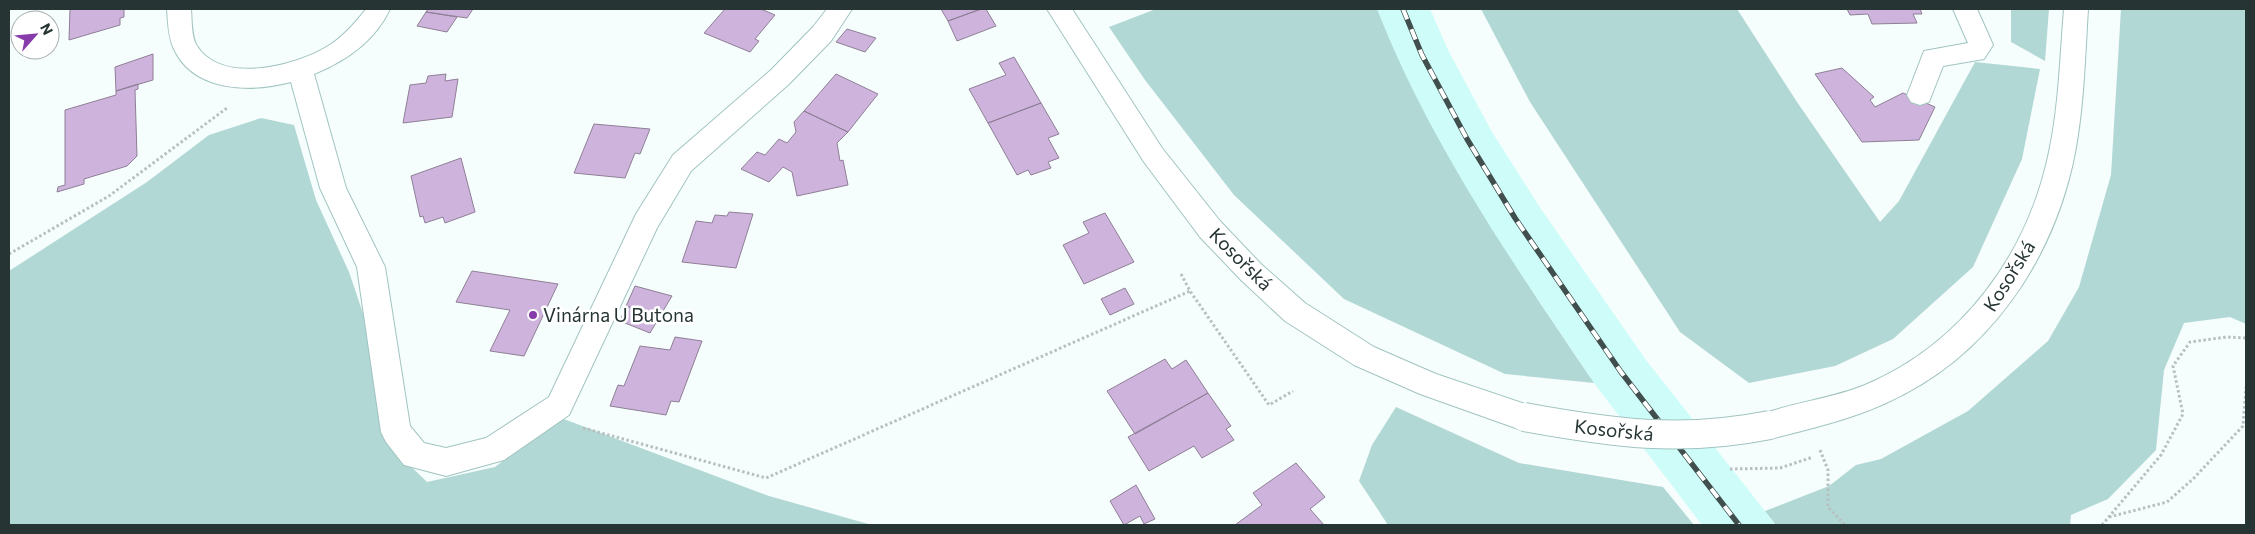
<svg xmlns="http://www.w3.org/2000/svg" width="2255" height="534" font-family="Commissioner,sans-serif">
<rect width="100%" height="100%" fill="#f6fdfd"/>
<path fill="#cefdf9" d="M1377,9H1430L1448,50L1492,132L1541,209L1646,360L1776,525H1702L1594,383L1489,227L1441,146L1397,60Z"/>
<path fill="#b1d8d5" d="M1156,9H1377C1430,144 1513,263 1594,383L1505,374L1344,299L1234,195L1145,80L1109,27Z
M1481,9H1737L1797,102L1880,222L1899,201L1975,62L2040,69L2022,159L1973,267L1893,339L1835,366L1749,383L1680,332L1530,102Z
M2011,9H2049L2045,61L2011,42Z
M2121,9H2246V324L2230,317L2184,323L2164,370L2156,450L2108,499L2071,515L2070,525H1776L1765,511L1829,486L1856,465L1881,459L1968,411L2048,341L2079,287L2111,175Z
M261,118L294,125L316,200L349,272L368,328L392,448L427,482L495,467L561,418L769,496L872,525H9V271L147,182L209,135Z
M1396,407L1519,463L1663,487L1694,525H1388L1359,481L1372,445Z"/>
<path fill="#ceb4dd" stroke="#8e7f96" d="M70,9H124V17L120,18V25L69,40Z
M428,9H473L467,18L426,12Z
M725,9H761L775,15L755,39L759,41L750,52L704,33Z
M941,9H981L948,21Z
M981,9H986L996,26L957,41L948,21Z
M1847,9H1920L1922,14H1913L1917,23L1872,24L1868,14L1850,15Z
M426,12L457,17L447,32L417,26Z
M847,29L876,38L865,52L836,42Z
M153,54V80L116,91L115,67Z
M1014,57L1041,103L988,123L969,89L1006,75L999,63Z
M1842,68L1874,97L1870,100L1875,107L1903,93L1935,107L1919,140L1862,142L1815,74Z
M446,74L445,81L458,79L452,117L403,123L410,85L426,83L428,76Z
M836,74L878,94L848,132L804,111Z
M138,84V89L135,90L137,156L127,166L84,179V184L57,192L58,187L65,185V110L116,95V91Z
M1041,103L1059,134L1048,138L1059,158L1048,162L1051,168L1031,175L1028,170L1017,175L988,123Z
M804,111L848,132L837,143L840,161L843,160L848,185L797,196L792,172L783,167L769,182L741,169L757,152L765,155L779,139L787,143L796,132L794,122Z
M594,124L650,129L640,154L635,153L625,178L574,173Z
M461,158L475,212L445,223L443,217L425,223L423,216L420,217L411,176Z
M729,212L753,214L736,268L682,262L696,221L712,223L715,215L727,216Z
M1105,213L1134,262L1084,284L1063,245L1089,233L1083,222Z
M472,271L558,284L524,356L490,351L510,310L456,302Z
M635,286L672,296L660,316L626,306Z
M1125,288L1134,304L1110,315L1101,299Z
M626,306L660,316L650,333L620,321Z
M675,337L702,341L679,402L671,401L666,415L610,406L618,385L624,386L640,346L670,350Z
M1165,359L1172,369L1186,360L1208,393L1135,434L1107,391Z
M1208,393L1231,426L1226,429L1234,440L1202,458L1194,446L1149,471L1128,437Z
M1296,463L1325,497L1310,509L1324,525H1235L1262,505L1253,493Z
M1136,485L1155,519L1144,524L1140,516L1124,525L1110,501Z"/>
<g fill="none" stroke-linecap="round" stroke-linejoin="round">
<g stroke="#a1c4c1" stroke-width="2">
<path id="minor" d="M167,9H191C192,20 191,37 197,46C222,85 296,66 328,46C343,37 355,23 366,9H390C375,41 346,61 314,74L346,188L385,267L410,426L424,443L446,448L486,438L549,397L636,214L673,155L771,70L813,27L827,9H852L831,41L789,84L691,171L657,228L569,415L504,460L446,476L404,465L386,442L381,432L357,267L320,188L291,82C250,93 192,92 173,47C168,35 168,22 167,9Z
M1047,9H1072L1162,148L1220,221L1261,264L1305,303L1374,347L1436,374L1534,407L1539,417L1534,427L1524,431L1420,394L1354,365L1285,321L1241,280L1200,237L1144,162Z
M1953,9H1977L1993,45L1984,59L1943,66L1929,102L1920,105L1911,102L1907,95L1924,51L1968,43Z
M2064,9H2088C2085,57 2084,105 2075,153C2054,260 1988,358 1886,403C1849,420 1809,429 1770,439L1760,435L1755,425L1760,415C1794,402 1831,399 1865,385C1962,344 2028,254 2049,152C2059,105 2060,57 2064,9Z"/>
</g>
<path stroke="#b7c0c0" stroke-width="3" stroke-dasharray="2.5 2.5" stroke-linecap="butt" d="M9,254L109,196L227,108
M1181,274L1190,291L1269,405L1293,391
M583,428L766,478L1190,291
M1820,450L1828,470V507L1845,525
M2109,517L2167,502L2193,479L2243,426L2246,387
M2102,525L2161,455L2183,414L2173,366L2190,342L2227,337L2246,338"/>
<use href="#minor" fill="#fff" fill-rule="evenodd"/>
<g stroke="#404e4d" stroke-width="5.5">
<path id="rail" d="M1403,9L1422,55L1467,139L1515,218L1621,372L1739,525"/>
</g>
<use href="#rail" stroke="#fff" stroke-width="4" stroke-dasharray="11" stroke-linecap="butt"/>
<g stroke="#a1c4c1" stroke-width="30" stroke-linecap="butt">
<path id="minor-bridge" d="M1524,417C1612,433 1680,443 1770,425"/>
</g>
<path stroke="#b7c0c0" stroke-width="3" stroke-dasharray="2.5 2.5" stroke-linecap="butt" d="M1730,469L1780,468L1813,457"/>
<use href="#minor-bridge" stroke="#fff" stroke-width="28"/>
</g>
<circle fill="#883bab" stroke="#fff" stroke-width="2" cx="533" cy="315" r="5"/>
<g text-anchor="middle" stroke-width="5" stroke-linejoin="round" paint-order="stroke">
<g font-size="19" fill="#263534" stroke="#fff">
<text transform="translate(1241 259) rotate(45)" y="7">Kosořská</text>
<text transform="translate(2009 276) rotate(-58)" y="7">Kosořská</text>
<text transform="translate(1614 430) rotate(6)" y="7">Kosořská</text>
</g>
<g font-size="19" fill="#263534" stroke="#fff" text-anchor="start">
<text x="543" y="322">Vinárna U Butona</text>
</g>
</g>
<rect width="2255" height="534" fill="none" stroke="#263534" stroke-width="20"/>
<g transform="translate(35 35) rotate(63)"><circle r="24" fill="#ffffff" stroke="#a8aeae"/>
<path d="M0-4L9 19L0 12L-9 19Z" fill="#883bab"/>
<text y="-8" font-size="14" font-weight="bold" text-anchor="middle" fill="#263534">N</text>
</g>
</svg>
